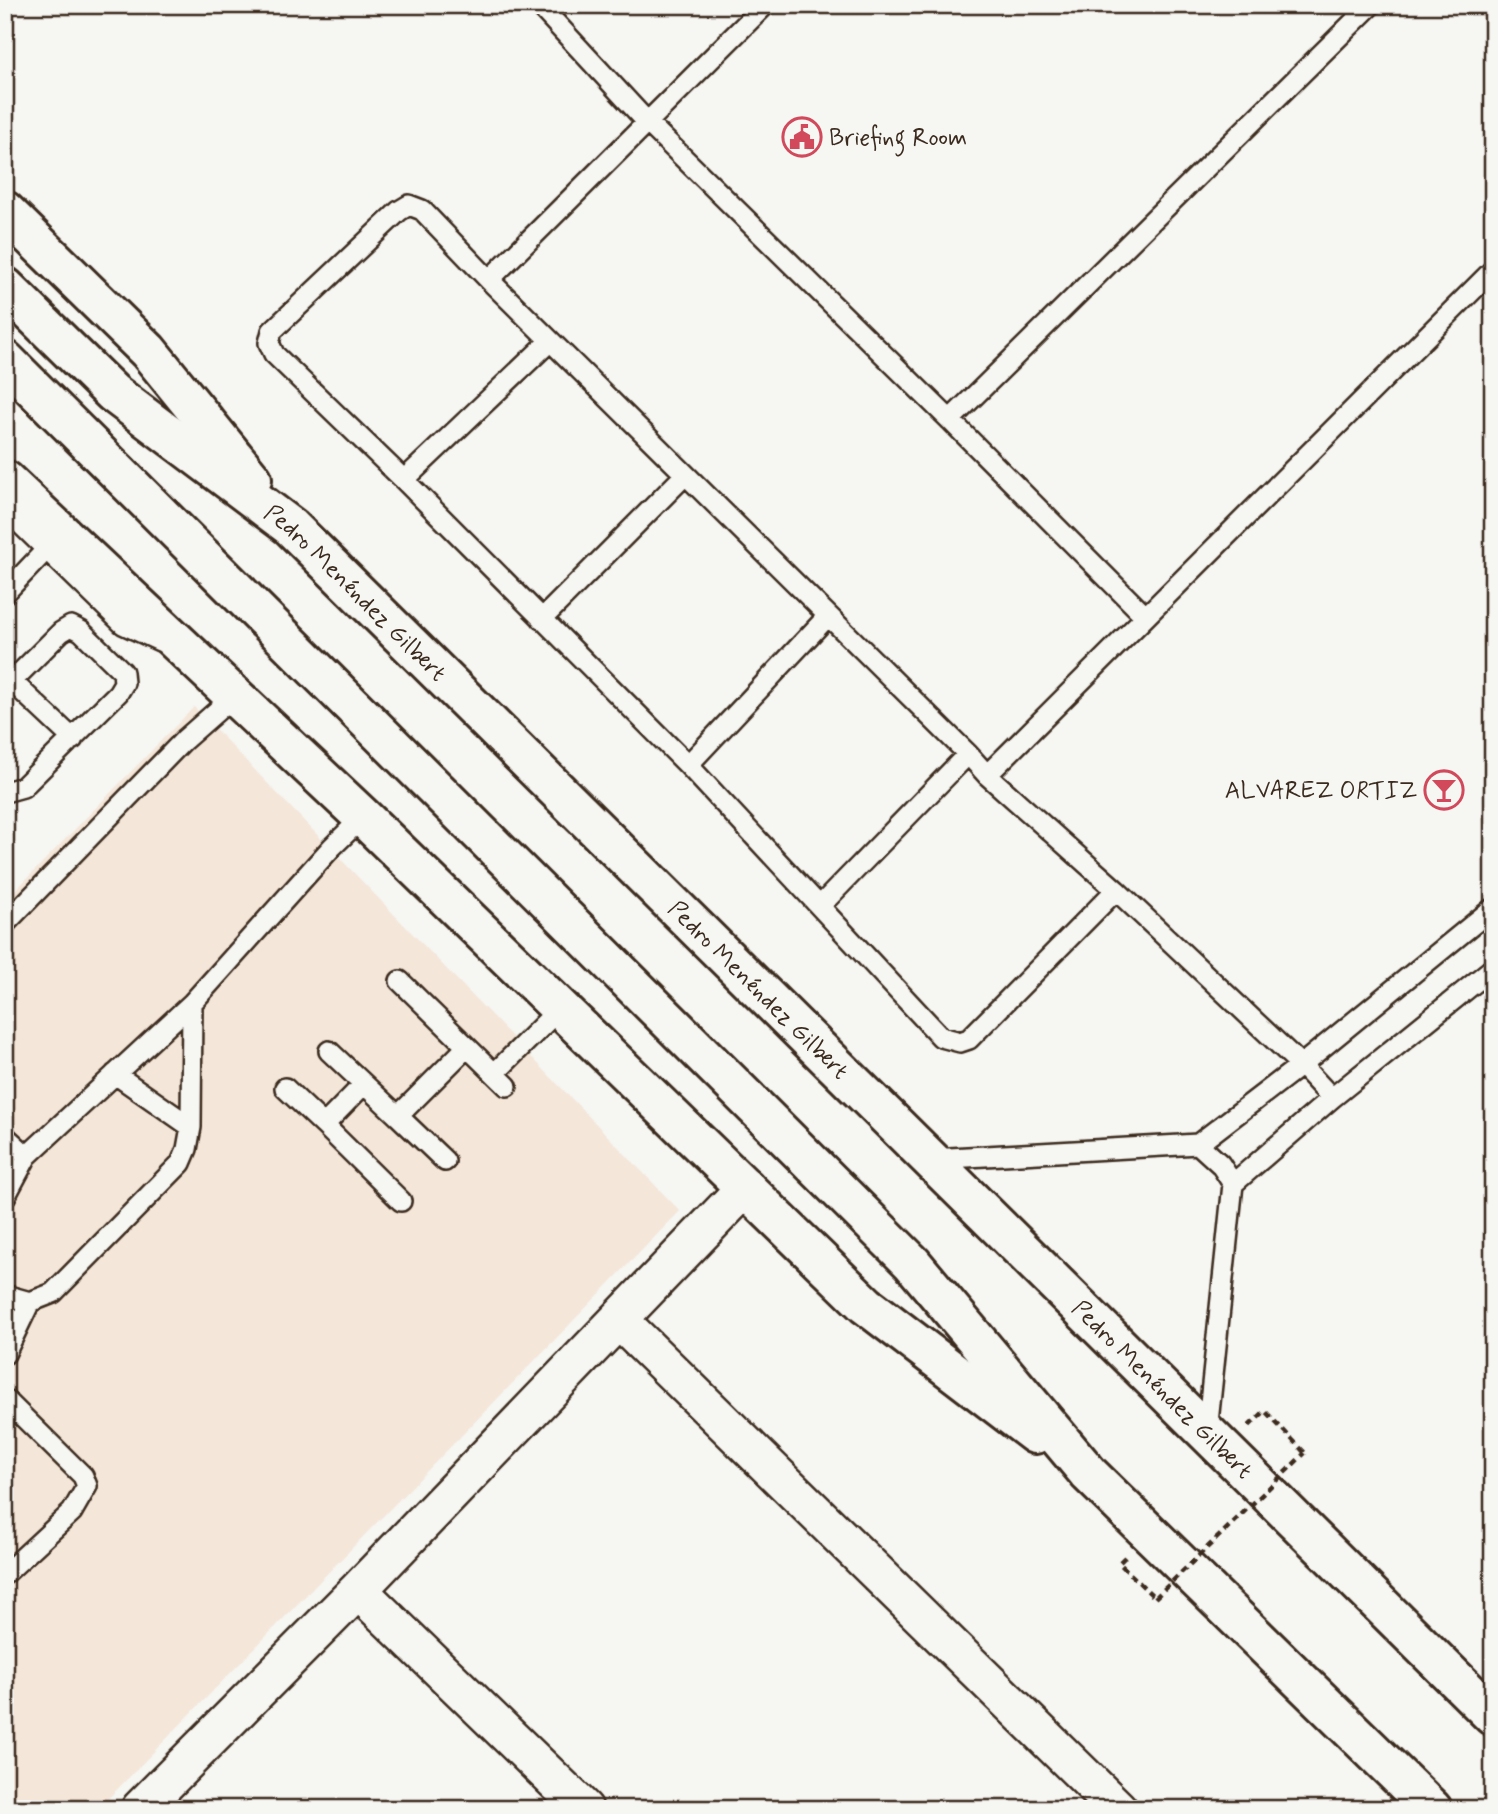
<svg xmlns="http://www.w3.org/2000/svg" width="1498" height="1814" font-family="Mynerve,sans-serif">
<rect width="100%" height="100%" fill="#f6f6f2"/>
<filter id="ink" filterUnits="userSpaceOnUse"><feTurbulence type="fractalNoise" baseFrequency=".0143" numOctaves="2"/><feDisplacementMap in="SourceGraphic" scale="14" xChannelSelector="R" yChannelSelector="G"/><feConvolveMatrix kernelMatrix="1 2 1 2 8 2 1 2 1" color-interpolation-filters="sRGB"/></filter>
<g filter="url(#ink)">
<path fill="#f4e6d9" d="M194,707L680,1211L98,1809H5V901Z"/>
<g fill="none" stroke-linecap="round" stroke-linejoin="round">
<g stroke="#3b2a1e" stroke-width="24">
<path id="service" d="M539,5L648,123L950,420L1145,616
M489,280L765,5
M950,420L1371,5
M404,480L550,341
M5,509L123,624L160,641
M5,593L46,550
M542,619L685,475
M5,675L73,739
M688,765L828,616
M987,775L1493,270
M5,792L23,787L118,693L124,683L123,672L81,631L71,626L61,632L12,681
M1116,890L969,1039L960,1042L941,1037L688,765L404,480L274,354L269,343L272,331L399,211L409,205L422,210L489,280L968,754L987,775L1116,890L1301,1065L1332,1098
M820,906L968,754
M5,924L184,740L234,696
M400,981L507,1086
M329,1051L398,1116
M495,1073L560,1008
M115,1074L191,1127
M364,1084L324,1125L401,1201
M285,1088L324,1125
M5,1136L27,1156
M1198,1144L1220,1164L1233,1184L1207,1432
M931,1159L1198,1144L1301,1065L1493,908
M445,1161L398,1116L467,1047
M1233,1184L1332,1098L1493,968
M5,1197L27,1156L192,1003L332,847L363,817
M5,1295L30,1302L53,1293L181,1163L187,1149L191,1127L192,1003
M5,1354L30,1302
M5,1399L83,1476L87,1486L72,1512L5,1574"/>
</g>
<g stroke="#3b2a1e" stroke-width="42">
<path id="minor" d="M619,1320L1118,1809
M358,1590L584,1809
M140,1809L358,1590L746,1187"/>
</g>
<g stroke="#3b2a1e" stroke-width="44">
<g id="primary">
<path d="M5,211L148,351L252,479"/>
<path id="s1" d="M5,287L113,393L291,527L1493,1716"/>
<path d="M5,360L912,1263L1089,1474L1432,1809"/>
<path d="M5,480L363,817L866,1305L1035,1434"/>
</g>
</g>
<path stroke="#3b2a1e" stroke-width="4.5" stroke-dasharray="7 5" stroke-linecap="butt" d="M1249,1426L1265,1411L1305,1453
M1125,1557L1119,1563L1155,1598"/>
<use href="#service" stroke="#f6f6f2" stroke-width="19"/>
<use href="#minor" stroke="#f6f6f2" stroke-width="37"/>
<use href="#primary" stroke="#f6f6f2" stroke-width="38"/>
<path stroke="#3b2a1e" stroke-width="4.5" stroke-dasharray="7 5" stroke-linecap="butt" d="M1155,1598L1305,1453"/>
</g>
</g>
<defs>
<g id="civic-ring" transform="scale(2.0125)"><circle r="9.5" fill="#f6f6f2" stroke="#d1495b" stroke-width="1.5"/><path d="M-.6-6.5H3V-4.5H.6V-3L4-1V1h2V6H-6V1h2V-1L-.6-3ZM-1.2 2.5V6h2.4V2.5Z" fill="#d1495b"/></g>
<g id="bar-ring" transform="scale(2.0125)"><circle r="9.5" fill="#f6f6f2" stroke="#d1495b" stroke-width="1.5"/><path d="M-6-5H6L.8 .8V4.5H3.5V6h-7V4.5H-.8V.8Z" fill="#d1495b"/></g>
</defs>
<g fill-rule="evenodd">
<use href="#civic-ring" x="802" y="137"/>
<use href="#bar-ring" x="1444" y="790"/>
</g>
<g text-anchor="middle" stroke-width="6" stroke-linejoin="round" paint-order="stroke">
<g font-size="24" fill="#3b2a1e" stroke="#f6f6f2" text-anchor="start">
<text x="829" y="145">Briefing Room</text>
<text x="1417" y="798" text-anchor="end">ALVAREZ ORTIZ</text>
</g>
<g font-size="24" fill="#3b2a1e" stroke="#f6f6f2">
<text dy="8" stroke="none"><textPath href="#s1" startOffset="466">Pedro Menéndez Gilbert</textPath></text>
<text dy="8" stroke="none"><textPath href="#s1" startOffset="1032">Pedro Menéndez Gilbert</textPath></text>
<text dy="8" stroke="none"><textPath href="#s1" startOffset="1600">Pedro Menéndez Gilbert</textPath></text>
</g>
</g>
<rect width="1498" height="1814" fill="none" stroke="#f6f6f2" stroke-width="28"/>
<rect x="14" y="14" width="1470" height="1786" fill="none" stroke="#3b2a1e" stroke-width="2.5" filter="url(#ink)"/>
</svg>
